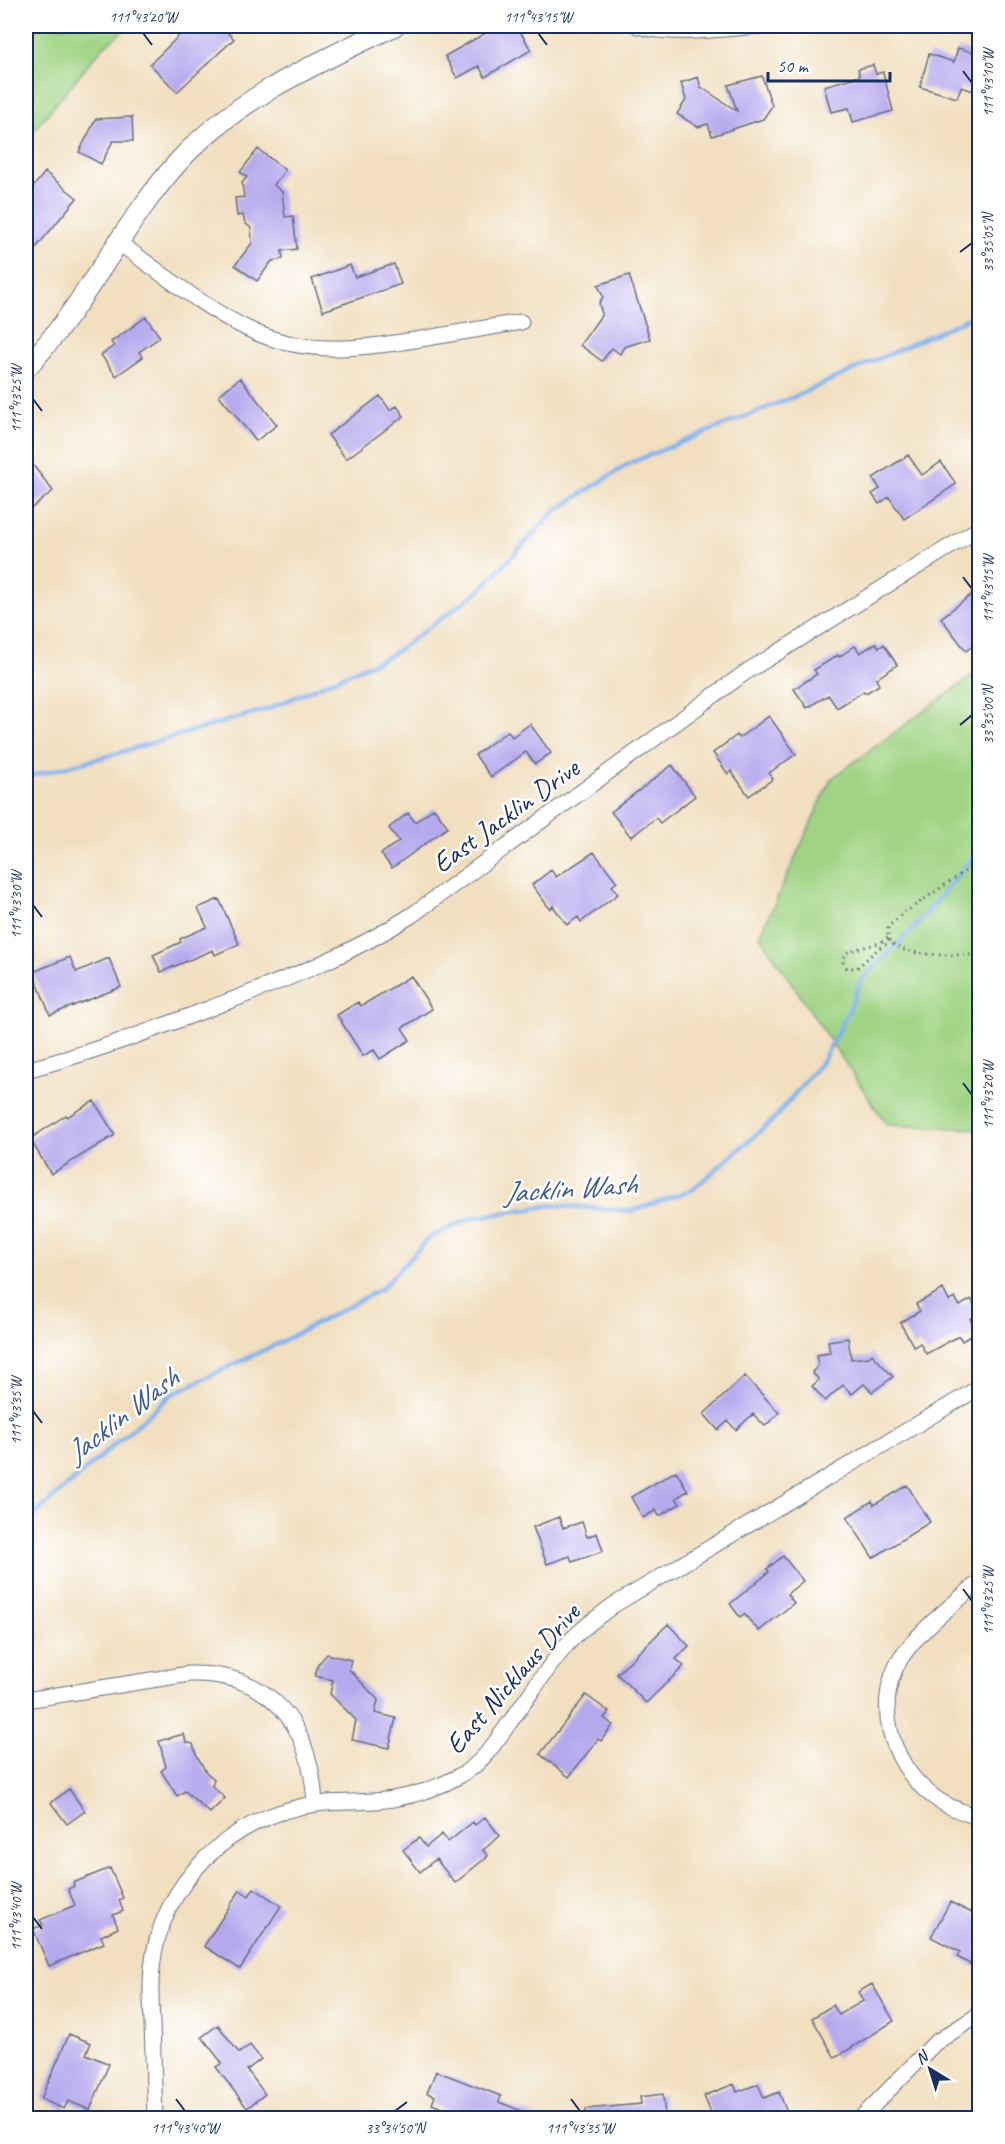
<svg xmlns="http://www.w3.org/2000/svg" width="1005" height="2144" font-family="Caveat,sans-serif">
<rect width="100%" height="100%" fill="#fff"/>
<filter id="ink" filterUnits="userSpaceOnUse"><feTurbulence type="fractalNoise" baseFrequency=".0167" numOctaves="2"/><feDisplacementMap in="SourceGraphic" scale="12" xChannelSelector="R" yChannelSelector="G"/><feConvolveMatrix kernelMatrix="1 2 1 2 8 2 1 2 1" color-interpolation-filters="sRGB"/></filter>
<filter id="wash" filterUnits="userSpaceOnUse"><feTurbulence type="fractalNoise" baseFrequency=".008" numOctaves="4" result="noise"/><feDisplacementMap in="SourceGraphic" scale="24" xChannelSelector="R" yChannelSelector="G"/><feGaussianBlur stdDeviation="1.35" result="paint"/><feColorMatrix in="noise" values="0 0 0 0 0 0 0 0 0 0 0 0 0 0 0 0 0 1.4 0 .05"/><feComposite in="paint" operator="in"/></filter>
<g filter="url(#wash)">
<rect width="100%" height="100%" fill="#f1dfc0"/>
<path fill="#a0d484" stroke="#5e8271" stroke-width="1.5" d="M26,26H129L102,48L26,140Z
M979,671V1129L887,1125L760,936L831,779Z"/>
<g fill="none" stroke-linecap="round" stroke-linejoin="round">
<path stroke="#80b1ec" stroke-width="4.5" d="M26,777L108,756L268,709L391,655L479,591L555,511L630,463L796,396L980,313
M26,1522L172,1394L287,1339L381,1289L429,1238L471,1218L554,1205L632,1211L692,1190L773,1120L823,1060L848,1013L861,980L913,929L980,849"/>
</g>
<g id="blocks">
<path fill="#b5a8ed" d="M189,26H221L234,39L177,92L150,64Z
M498,26H517L531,50L485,77L479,66L457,78L445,56Z
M958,48L980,54V93L961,87L957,98L920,87L929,54L954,62Z
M873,65L876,74L883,72L893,111L853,122L849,108L831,112L824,86L860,76L858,69Z
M762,76L772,106L763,119L712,136L708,124L698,127L677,114L686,100L681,83L698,77L701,87L737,111L728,85Z
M132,117L133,141H113L101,164L79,152L96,119Z
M258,149L285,170L274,185L282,192L285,217L293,216L297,249L282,251L283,259L272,261L257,281L235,265L252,243L251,228L245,223L243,215L237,216L235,198L244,197L242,183L247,177L240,172Z
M45,172L77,198L26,260V196Z
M394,264L401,284L323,311L312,279L350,265L355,277Z
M629,275L650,339L624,347L620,354L612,348L602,361L580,345L602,314L599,303L603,297L598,285Z
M146,317L160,337L139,352L143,357L116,376L101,355L114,346L111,342Z
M240,378L277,425L256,441L219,395Z
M380,396L390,410L397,406L404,416L346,459L328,435Z
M908,455L922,475L941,462L956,484L904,519L889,497L879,504L872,494L880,489L873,478Z
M26,456L53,491L26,513Z
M980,588V640L966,651L941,618Z
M876,643L879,648L884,644L897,665L876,679L879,685L866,693L864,691L837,708L828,695L807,708L794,689L817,674L814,670L838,655L839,657L855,646L860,653Z
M769,716L796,754L769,773L773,779L749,796L731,771L728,774L713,753L737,735L739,738Z
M530,724L551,753L535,764L526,752L491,777L475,755L508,731L512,737Z
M672,765L695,796L660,823L656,818L631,837L611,812Z
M434,808L448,827L392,868L381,854L399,841L389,828L408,813L415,822Z
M594,852L617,882L612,886L618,894L581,922L578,917L567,925L553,906L550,909L532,885L551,870L556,877Z
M219,899L239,944L215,955L213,950L161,972L153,955L181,942L180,939L207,927L198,908Z
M70,957L76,972L109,958L121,987L50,1015L33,972Z
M411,976L432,1009L402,1028L410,1040L380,1059L374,1050L363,1056L337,1015L358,1002L361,1006Z
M94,1101L115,1135L51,1174L30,1139L66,1115L67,1117Z
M943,1289L949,1301L955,1298L960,1306L971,1299L979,1314L970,1319L978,1332L962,1341L959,1336L926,1354L920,1343L914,1347L900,1323L920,1311L916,1304Z
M848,1338L851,1359L869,1357L872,1354L893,1377L872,1392L864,1384L852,1394L843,1385L825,1401L812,1386L819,1380L812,1372L818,1366L817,1355L830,1353L828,1341Z
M745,1376L779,1413L765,1426L753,1414L736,1430L728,1421L718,1430L704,1414Z
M676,1471L688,1491L676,1498L680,1504L659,1516L656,1510L643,1518L631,1497Z
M907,1485L930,1522L873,1558L847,1517L872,1501L874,1505Z
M559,1517L563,1528L582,1522L587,1537L597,1533L603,1551L572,1562L570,1556L547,1564L533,1527Z
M783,1556L803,1581L787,1594L794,1603L759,1631L744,1614L740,1617L730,1604L769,1572L767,1569Z
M668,1624L689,1646L676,1659L684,1666L646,1703L617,1674Z
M327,1654L351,1660L349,1669L378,1700L375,1713L396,1718L389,1748L352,1740L356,1720L330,1694L333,1680L315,1676L318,1664Z
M586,1695L609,1712L604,1718L613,1725L601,1741L598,1739L569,1777L540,1754Z
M184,1734L186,1742L193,1744L196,1754L206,1772L214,1779L212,1786L225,1798L210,1813L185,1791L177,1796L161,1771L166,1767L159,1741Z
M69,1789L85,1811L67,1824L51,1803Z
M485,1817L500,1836L483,1850L488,1856L455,1883L436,1859L420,1872L403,1850L419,1838L426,1847L442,1834L448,1842L473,1822L475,1825Z
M110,1868L123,1898L119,1900L123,1911L113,1915L118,1928L101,1936L104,1943L49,1966L33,1929L43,1925L40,1920L75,1905L68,1889L74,1886L73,1883Z
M254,1888L281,1906L240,1969L204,1946L240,1890L249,1896Z
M950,1902L980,1917V1959L975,1967L957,1957L960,1952L931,1937Z
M872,1984L894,2021L835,2058L812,2018L833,2005L839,2015L863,2001L858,1992Z
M218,2025L239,2053L250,2045L261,2059L247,2070L265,2094L247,2108L216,2067L222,2063L202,2037Z
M69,2034L91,2043L86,2054L109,2064L90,2110L68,2101L64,2109L41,2099Z
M436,2071L501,2096L499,2102L539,2118H468L432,2104L435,2096L427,2093Z
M734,2084L737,2092L758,2084L764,2098L779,2092L789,2118H713L704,2096Z
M663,2094L665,2118H586V2109L641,2104L640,2097Z"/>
</g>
</g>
<g filter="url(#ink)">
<use href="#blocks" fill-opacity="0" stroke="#666d80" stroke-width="1.5"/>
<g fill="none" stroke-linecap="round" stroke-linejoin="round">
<g stroke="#666d80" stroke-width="17">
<path id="minor" d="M638,26C677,37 723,28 763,26
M119,243C159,271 204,308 248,329C307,358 365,348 427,338C458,333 490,327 521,322
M26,1070C88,1054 148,1032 208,1009C279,982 347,957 412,915L746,672L980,528
M980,1581C953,1605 921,1628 901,1658C873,1702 891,1764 930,1794C944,1806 963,1812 980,1818
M26,1700L189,1674C272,1672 311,1725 315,1804
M155,2118C154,2087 153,2055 152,2023C151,2005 150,1986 152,1968C160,1883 232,1815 316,1804C341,1801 368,1803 393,1799C417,1795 440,1787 461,1775C482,1764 497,1740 510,1722C530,1695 548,1666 570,1641C582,1628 598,1617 612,1606L980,1387
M861,2118L935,2043L980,2014"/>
</g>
<g stroke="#666d80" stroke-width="22">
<path id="tertiary" d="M26,368C86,305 122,224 180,160C239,96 318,63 394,26"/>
</g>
<path stroke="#666d80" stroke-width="3" stroke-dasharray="1.5 4.5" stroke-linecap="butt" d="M980,861L901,915L888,927C888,932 887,937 890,941C903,959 959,954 980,955
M888,938C875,947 860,946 846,953L843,962L847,968H857L879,948L891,942"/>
<use href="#minor" stroke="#fff" stroke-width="15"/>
<use href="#tertiary" stroke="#fff" stroke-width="20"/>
</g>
</g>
<path fill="none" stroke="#1b2f5e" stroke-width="2" d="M143,33L152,45M538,33L547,45M963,71L972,83M960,252L972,243M33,399L42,411M963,577L972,589M960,725L972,715M33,905L42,917M963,1083L972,1095M33,1411L42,1423M963,1589L972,1601M33,1917L42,1929M176,2099L185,2111M571,2099L580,2111M395,2111L407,2102"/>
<g text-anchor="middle" stroke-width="5" stroke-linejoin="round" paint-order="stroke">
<g font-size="28" fill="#1b2f5e" stroke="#fff">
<text transform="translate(505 815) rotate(-36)" y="10">East Jacklin Drive</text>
<text transform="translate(512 1678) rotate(-49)" y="10">East Nicklaus Drive</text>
</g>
<g font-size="30" font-style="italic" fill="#3e5c90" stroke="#fff">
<text transform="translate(570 1188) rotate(-4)" y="10">Jacklin Wash</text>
<text transform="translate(122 1415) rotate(-38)" y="10">Jacklin Wash</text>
</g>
</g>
<rect width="1005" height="2144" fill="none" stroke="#fff" stroke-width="66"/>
<g transform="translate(930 2069) rotate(322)" stroke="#ffffff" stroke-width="4.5" paint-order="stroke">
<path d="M0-4.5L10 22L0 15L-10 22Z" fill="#1b2f5e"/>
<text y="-9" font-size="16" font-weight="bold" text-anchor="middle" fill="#1b2f5e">N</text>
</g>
<path d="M768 72v9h122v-9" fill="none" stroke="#1b2f5e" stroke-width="3"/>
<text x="777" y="72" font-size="18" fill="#1b2f5e" stroke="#ffffff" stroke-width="4.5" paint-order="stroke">50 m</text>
<rect x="33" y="33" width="939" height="2078" fill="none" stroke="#1b2f5e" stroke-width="2"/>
<g font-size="15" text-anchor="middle" fill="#1b2f5e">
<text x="143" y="22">111°43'20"W</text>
<text x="538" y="22">111°43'15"W</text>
<text transform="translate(988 83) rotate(-90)" y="5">111°43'10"W</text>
<text transform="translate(988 243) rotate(-90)" y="5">33°35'05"N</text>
<text transform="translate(16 399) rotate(-90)" y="5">111°43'25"W</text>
<text transform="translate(988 589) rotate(-90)" y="5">111°43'15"W</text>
<text transform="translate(988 715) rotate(-90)" y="5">33°35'00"N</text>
<text transform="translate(16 905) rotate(-90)" y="5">111°43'30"W</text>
<text transform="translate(988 1095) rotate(-90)" y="5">111°43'20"W</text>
<text transform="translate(16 1411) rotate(-90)" y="5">111°43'35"W</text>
<text transform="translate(988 1601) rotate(-90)" y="5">111°43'25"W</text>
<text transform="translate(16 1917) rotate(-90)" y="5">111°43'40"W</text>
<text x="185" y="2133">111°43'40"W</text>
<text x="395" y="2133">33°34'50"N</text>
<text x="580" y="2133">111°43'35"W</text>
</g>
</svg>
